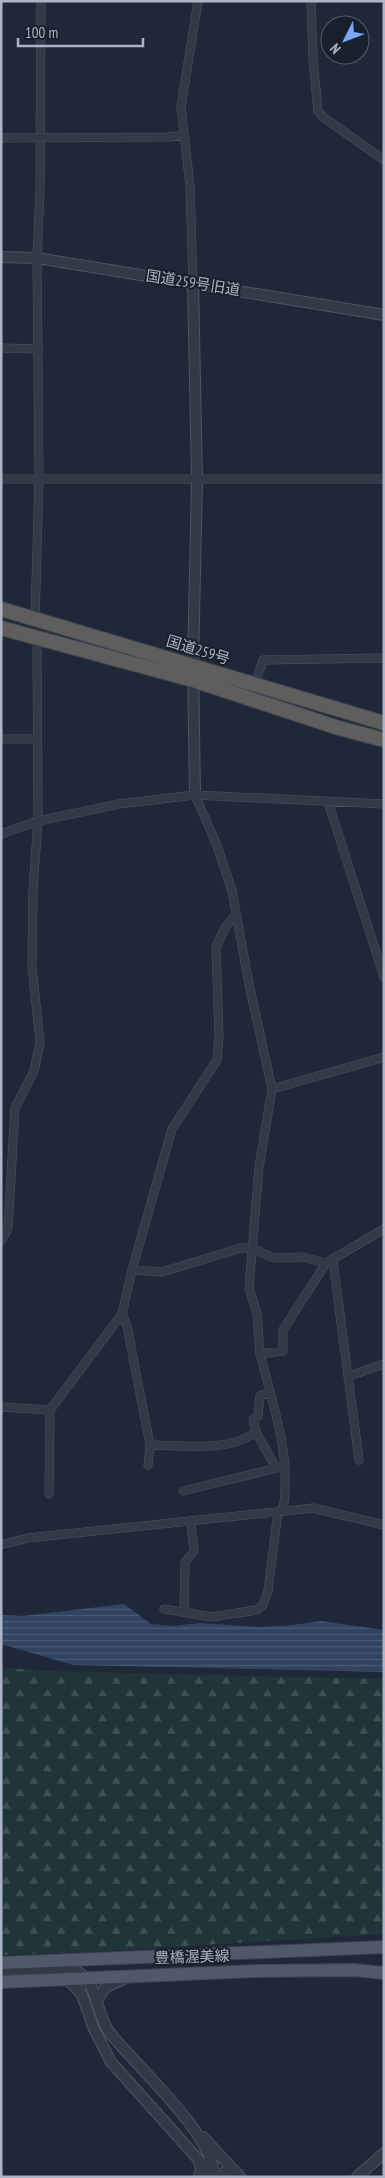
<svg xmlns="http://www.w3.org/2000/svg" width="385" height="2178" font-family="'PT Sans Narrow','Noto Sans JP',sans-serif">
<defs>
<pattern id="forest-firs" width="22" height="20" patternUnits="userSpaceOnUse" patternTransform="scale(1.25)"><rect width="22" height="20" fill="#203539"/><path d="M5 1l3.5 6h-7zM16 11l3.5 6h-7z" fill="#3e5054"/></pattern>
<pattern id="water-rules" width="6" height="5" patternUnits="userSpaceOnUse" patternTransform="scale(1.25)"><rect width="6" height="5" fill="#304360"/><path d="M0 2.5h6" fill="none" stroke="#4b5c75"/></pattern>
</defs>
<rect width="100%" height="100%" fill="#1e2838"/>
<path fill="url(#forest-firs)" d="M1,1667L46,1671L384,1679V1934L89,1952L1,1955Z"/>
<path fill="url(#water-rules)" d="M124,1604L151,1624L173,1626L200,1623L260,1627L292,1625L321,1621L384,1630V1672L73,1665L1,1644V1615L23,1616Z"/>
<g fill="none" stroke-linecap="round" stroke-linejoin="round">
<g stroke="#4d5563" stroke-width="9">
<path id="minor" d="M311,1L313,59L318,111L323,117L384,160
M1,138L168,137L184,135
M193,283L190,186L181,107L198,1
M1,348L39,349
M1,479H384
M35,619L39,479L37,258L40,191L41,1
M255,684L263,660L384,658
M1,739H37
M195,795L216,843L232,891L249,984L272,1089L259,1167L249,1288L257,1313L260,1354
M328,802L384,977
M1,834L38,821L119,804L195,795L384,804
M272,1089L384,1057
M1,1241L8,1228L15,1108L34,1071L40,1042L32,967L33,889L38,821L37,638
M333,1261L359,1460
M132,1270L162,1272L241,1248H252L274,1258L302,1257L326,1263
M122,1314L127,1326L150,1445L148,1465
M349,1376L384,1364
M270,1392L260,1396L258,1416L253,1419L256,1432L276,1468
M1,1407L50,1410L122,1314L132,1270L172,1129L217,1060L219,1036L216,947L225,928L236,914
M150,1445C183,1445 228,1453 256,1432
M183,1491L285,1466
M49,1494L50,1410
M283,1510C292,1457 273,1405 260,1354L283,1351V1330L326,1263L384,1229
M1,1545L28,1538L313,1508L384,1525
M164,1609L212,1617L257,1610L263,1605L268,1591L278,1511
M184,1612L185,1562L194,1551L191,1523"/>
</g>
<g stroke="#4d5563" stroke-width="12">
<path id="tertiary" d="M1,257L37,258L384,315
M193,283L197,479L193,665L195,795
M1,1970L66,1968C100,1973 93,2011 110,2033C137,2067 214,2134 214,2177
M62,1979L70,1982L82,1995L94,2029L111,2062L214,2177
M96,2001L106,1987L126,1978
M203,2137L240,2177
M198,2159L201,2168L199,2177
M212,2177L228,2171L238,2174
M357,2177L384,2153"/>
</g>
<g stroke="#3c4352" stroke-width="14">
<path id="primary" d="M1,1963L384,1947
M1,1982L258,1971L354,1970L384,1973"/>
</g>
<g stroke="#3a424f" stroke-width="16">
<path id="trunk" d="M1,609L384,723
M1,628L193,680L339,728L384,740"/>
</g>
<use href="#minor" stroke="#323a48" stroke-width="8"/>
<use href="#tertiary" stroke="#323a48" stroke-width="10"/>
<use href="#primary" stroke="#505969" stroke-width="12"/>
<use href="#trunk" stroke="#605e5c" stroke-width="14"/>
</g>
<g text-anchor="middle" stroke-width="4" stroke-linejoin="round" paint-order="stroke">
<g font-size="15" fill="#acb5c5" stroke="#18202c">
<text transform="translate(193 283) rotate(9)" y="5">国道259号旧道</text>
<text transform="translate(198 650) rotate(17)" y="5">国道259号</text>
<text transform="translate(192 1957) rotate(-2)" y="5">豊橋渥美線</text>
</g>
</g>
<rect width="385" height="2178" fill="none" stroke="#acb5c5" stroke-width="5"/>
<g transform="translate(345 40) rotate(228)"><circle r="24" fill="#18202c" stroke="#535c69"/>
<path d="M0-4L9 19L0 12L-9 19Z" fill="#78a7fe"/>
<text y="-8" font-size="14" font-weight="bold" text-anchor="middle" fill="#acb5c5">N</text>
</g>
<path d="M18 38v8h125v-8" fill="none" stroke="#acb5c5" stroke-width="2.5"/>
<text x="25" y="38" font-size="15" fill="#acb5c5" stroke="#18202c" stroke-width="4" paint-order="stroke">100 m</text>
</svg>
